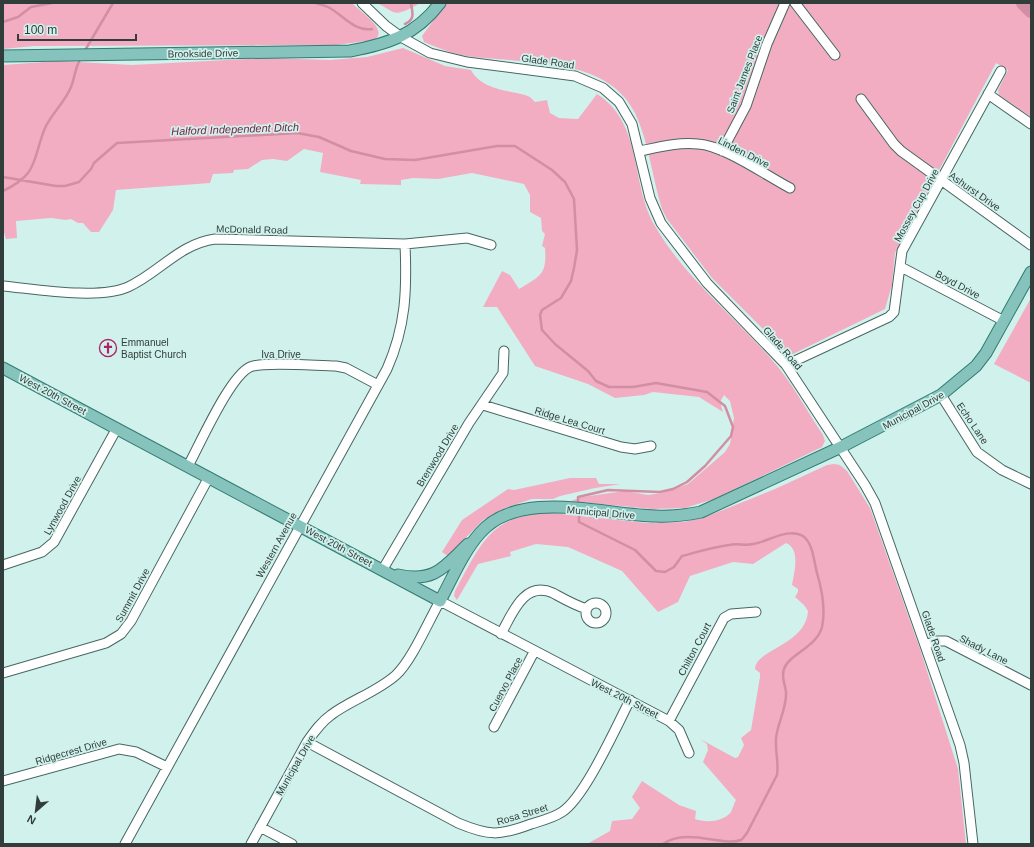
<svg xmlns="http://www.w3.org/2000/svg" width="1034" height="847" font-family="Helvetica,sans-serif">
<rect width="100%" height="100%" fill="#d1f2ec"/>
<path fill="#f2adc2" d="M3,3H352C360,12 390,30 374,40L336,45L34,46L3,49Z
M372,3H420C413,7 401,15 393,12C385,8 381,3 372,3Z
M446,3H1020L1031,14V117L999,95L998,90L1008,70L996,63L895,253L892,285L885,309L793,354H788L712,278L667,219L662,209C652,177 649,142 635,113C606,53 516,65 461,55C448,52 436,47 424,42L422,36Z
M403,48L445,66L471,70C481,89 506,90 525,95L530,97L535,102L547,100L550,113L559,118L578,119L597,94C643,123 630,183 655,226C685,278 733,315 772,360C792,382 806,410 823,435L825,441L822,447L714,499L685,508L652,509L571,501L582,497L625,491L648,495L662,493L688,484L725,452L730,444L734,418L730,401L724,395L720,402L723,412L699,397L653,392L644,395L615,398L588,384L535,366L497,307H483L502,271L510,275L519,289C541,276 547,274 545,248L542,246L545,234L542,231L541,218L530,212V195L524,184L472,173L438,179L413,178L401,180V185L360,184L361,180L320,172L323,153L304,149L287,161L273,159L262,160L248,169L234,170L233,173L213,174L210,183L116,190L113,210L99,232H91L83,223H78L71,219L66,220L51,218L16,221L17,238L6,239L3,229V65L59,61L132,65L265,58L330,60L367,57Z
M1031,298V383L994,364Z
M834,464L840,465L847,471L870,508L921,652L958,769L966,844H587L610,831L612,821L632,819L640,808L632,797L642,781L679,805L696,811L695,819C706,823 723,822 731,812C733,808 734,803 736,800L703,762L708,750L707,744L700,739L735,758L738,757L744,745L741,738L751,730L760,677V673L755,669C756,649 806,645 808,611L804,605L795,597L798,592V589L792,585C794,573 801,549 786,543L753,564L733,562L690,576L678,602L658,612L622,571L568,547L536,544L510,552L511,556L478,564L457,600L454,596L455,591C481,544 491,513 552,513L647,523L684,522L708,516L775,489L827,465Z
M570,478H596L599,484H621L595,488L560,496L553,499H532L505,508L483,520L448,556L442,552L462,520L508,489L514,490Z"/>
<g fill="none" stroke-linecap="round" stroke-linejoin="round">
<path stroke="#d28ea3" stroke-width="2.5" d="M316,3C319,4 324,5 328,7C342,14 354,32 372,29
M3,22L18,17L31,7L52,3
M405,24C416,19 412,12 411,3
M84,52L113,3
M3,177L56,186H65L79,182L91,169L94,163L117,143L297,133L319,137L351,151L385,159L415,160L497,146H515L552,170L565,182L574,199L577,250L574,268L571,281L561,298L542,310L540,315L542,330L555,344L588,371L596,381L609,387H633L656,383L707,392L725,406L733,427L731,436L705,466L687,482L673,489L660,492L608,490L578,497V506
M3,191C39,174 32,160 45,128C52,113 65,102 71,87C75,77 75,67 81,58
M579,511V522L635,550L656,571L665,572L674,567L682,556C697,552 713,547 729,545C737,543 745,546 753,544C768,542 788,527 803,536C813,543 814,562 817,573C822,590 826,609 822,627C817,647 788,655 784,669C781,678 785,683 786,692C787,709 777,723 776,739C775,751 779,763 777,775L747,833C745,835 743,839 741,840C723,847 687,827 663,844"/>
<path stroke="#d28ea3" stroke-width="14" d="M1023,3L1031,11"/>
<g stroke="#486662" stroke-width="11">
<path id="minor" d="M362,3L386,26L401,37L430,53L467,62L575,76L603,88L619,102L632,124L650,198L661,223L707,283L786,365L865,485L875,503L960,745L964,763L973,844
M795,3L835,55
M988,94L1031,124
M861,99L894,144L901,151L1031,245
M640,151C659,147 678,142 698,144C723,145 767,176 790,188
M722,151L746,106L767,44L785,3
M901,267L1004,321
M3,286C35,289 99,300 128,287C159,273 179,244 215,239L405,244L467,238L491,245
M786,365L889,317L894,312L902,251L1001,71
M941,395L977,452L1002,470L1031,484
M483,405L621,447L635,449L651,446
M188,466C200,444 230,376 250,367C264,361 318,366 336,366L346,368L378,385
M3,565L42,552L54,542L117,428
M383,569L469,423L503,373L504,351
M586 613a10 10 0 1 1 20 0a10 10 0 1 1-20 0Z
M501,634C512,614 524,580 553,593C564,599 574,605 587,609
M926,645L935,641H946L1031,685
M3,673L106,643L121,634L131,621L209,477
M669,721L724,618L731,614L756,612
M494,727L534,652
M307,742L458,823C489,836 499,836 531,824C541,821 553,818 562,812C585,797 616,727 630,700
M3,781L119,749L136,752L167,767
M260,827L292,844
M125,844L387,369C406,326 407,290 405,244
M251,844L307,742C314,732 321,722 331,715C351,700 377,692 396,675C412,660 428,622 440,601L669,721L679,730L689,753"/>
</g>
<g stroke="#337a72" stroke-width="13">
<path id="major" d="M3,56L350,51C388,44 416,35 440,3
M3,368L440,601C452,579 463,552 480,533C519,488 604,515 656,516C672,517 686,515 701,512L841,447L941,395L976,366L986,353L1031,272
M398,575C435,583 444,567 468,544"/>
</g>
<use href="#minor" stroke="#fff" stroke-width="9"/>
<use href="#major" stroke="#85c3bc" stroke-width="11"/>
</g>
<defs>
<g id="church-ring" transform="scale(0.9)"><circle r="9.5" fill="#d1f2ec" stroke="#ae2361" stroke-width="1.5"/><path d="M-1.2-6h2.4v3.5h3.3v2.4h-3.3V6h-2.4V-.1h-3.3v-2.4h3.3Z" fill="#ae2361"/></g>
</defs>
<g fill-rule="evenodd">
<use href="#church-ring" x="108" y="348"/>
</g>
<g text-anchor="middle" stroke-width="3.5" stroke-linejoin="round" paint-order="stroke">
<g font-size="10" fill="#303d3b" stroke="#d1f2ec">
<text transform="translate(203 53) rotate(-1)" y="4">Brookside Drive</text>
<text transform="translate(548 61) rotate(8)" y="4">Glade Road</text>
<text transform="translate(744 74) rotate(-69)" y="4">Saint James Place</text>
<text transform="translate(744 152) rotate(27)" y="4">Linden Drive</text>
<text transform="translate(975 191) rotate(35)" y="4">Ashurst Drive</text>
<text transform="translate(916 205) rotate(-61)" y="4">Mossey Cup Drive</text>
<text transform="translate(252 229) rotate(1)" y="4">McDonald Road</text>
<text transform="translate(958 284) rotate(28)" y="4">Boyd Drive</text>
<text transform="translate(783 348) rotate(49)" y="4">Glade Road</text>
<text x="281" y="358">Iva Drive</text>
<text transform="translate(53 394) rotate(28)" y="4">West 20th Street</text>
<text transform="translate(913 410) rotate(-29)" y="4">Municipal Drive</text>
<text transform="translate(570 420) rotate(17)" y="4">Ridge Lea Court</text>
<text transform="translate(973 423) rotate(56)" y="4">Echo Lane</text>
<text transform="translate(437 455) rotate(-59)" y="4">Brenwood Drive</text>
<text transform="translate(62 505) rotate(-61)" y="4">Lynwood Drive</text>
<text transform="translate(601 512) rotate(5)" y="4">Municipal Drive</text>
<text transform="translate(276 545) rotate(-61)" y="4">Western Avenue</text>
<text transform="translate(339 546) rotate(28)" y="4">West 20th Street</text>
<text transform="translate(132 595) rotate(-61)" y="4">Summit Drive</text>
<text transform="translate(934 636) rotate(71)" y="4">Glade Road</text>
<text transform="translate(694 649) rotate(-62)" y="4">Chilton Court</text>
<text transform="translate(984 649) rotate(27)" y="4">Shady Lane</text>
<text transform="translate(505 684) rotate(-62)" y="4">Cuervo Place</text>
<text transform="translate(625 698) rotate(27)" y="4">West 20th Street</text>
<text transform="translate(71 751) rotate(-16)" y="4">Ridgecrest Drive</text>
<text transform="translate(295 765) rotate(-60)" y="4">Municipal Drive</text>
<text transform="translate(522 814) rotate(-17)" y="4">Rosa Street</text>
</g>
<g font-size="10" fill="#303d3b" stroke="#d1f2ec" text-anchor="start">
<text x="121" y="346">Emmanuel<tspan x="121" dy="12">Baptist Church</tspan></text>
</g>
<g font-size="11" font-style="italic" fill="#752444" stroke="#d1f2ec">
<text transform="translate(235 129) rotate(-2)" y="4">Halford Independent Ditch</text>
</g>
</g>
<rect width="1034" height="847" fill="none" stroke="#303d3b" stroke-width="8"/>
<g transform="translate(36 811) rotate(208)" stroke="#d1f2ec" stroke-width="3" paint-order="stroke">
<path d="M0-3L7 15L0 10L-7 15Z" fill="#303d3b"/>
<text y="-6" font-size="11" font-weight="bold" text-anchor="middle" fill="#303d3b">N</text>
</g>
<path d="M18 34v6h118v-6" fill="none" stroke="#303d3b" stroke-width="2"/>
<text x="24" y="34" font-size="12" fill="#303d3b" stroke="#d1f2ec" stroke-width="3" paint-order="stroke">100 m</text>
</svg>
